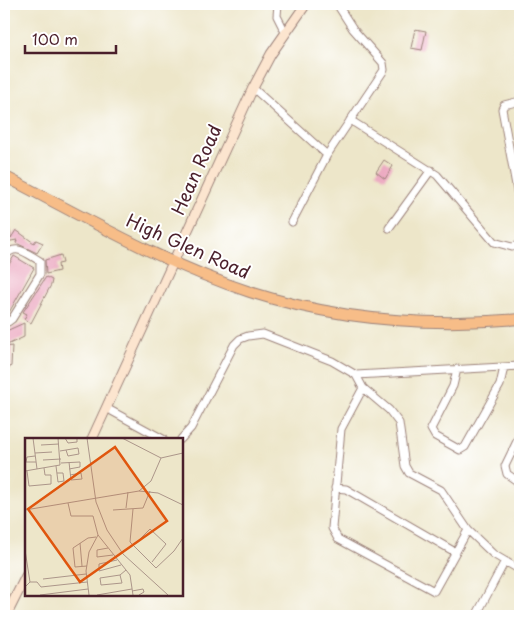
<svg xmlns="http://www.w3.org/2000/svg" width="524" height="620" font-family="'Playpen Sans',sans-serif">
<rect width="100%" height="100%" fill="#fff"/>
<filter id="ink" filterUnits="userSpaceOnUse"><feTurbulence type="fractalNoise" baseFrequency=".02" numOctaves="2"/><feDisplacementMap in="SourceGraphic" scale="10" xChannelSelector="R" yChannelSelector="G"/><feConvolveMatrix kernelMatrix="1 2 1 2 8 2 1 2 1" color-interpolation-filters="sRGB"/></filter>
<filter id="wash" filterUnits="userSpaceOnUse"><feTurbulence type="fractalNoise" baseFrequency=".0096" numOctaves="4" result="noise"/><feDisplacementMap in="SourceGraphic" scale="20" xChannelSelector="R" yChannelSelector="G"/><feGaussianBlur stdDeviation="1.12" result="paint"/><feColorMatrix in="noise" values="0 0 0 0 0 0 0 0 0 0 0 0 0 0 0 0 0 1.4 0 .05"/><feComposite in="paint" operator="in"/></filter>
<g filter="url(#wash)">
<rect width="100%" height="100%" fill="#ede6c9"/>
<g id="blocks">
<path fill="#ecabc2" d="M415,29L426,31L422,50L411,48Z
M384,160L393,166L385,179L376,172Z
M9,226L11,238L16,230L34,243L36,240L43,243L37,253L16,243L17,240L5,242L4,227Z
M61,255L63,263L58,264L59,271L46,274L45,260Z
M14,256L34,268L7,316L4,314V273Z
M46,277L52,280L51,285L31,323L24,319L27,314L23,312Z
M24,323V337L7,345L4,332Z
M12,346L11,366L4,375V347Z"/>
</g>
</g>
<g filter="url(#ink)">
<use href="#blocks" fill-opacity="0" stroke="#9c827a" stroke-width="1"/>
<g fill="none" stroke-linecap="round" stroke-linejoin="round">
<g stroke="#9c827a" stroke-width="9">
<path id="street" d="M278,4L277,16L285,32
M253,88L327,155
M520,101L504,105L502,109L520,207
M350,120L437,175L494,242L512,247L520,245
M292,222L327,155L384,70L383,63L353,29L337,4
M389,228L431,170
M4,257C16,242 27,254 40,261V274L12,319L8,322L4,320
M457,369L453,386L431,429L435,436L460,450L465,447L500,385L504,367
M356,375L363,388L389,410L399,423L405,466L409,473L441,490L468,530L493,554L520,570
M363,388L341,429L332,528L338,539L434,591L468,530
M106,408L163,439
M520,435L505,466L507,474L520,483
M181,439L191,428L234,345L240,339L248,336L263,334L332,361L356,375L520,366
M335,488L346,489L455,552
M476,616L505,561"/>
</g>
<g stroke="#9c827a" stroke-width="11">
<path id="secondary" d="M92,439L253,88L271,54L306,4
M6,616L26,576"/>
</g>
<g stroke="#9c827a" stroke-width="12">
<path id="primary" d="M4,176C84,217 164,264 250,292C337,320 430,327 520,319"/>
</g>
<use href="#street" stroke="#fff" stroke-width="7"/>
<use href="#secondary" stroke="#fce5cf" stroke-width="9"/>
<use href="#primary" stroke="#f7bd88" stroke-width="10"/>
</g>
</g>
<g text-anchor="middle" stroke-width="4" stroke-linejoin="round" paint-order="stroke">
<g font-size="18" fill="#4a1f2b" stroke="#fff">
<text transform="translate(197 170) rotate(-66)" y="6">Hean Road</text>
<text transform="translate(188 247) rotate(24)" y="6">High Glen Road</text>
</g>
</g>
<g transform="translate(25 438)">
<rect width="158" height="158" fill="#ede6c9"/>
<path fill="none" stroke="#ac968a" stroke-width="1" d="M8,0L12,31M40,0L43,5L52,4V0M62,0L71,64L82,92L98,116L143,157M97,0L136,20L158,15M16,7L34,6M35,13L53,10L54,16L43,18L41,12M10,15L27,14M10,18L2,19L1,24H11M18,22L36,21M44,24L46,42L57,41L56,35L45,37M36,25L55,24V29L44,31M31,28L33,44L39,43L38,35H32M0,33L35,27L33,0M2,33L4,48L26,46V37H20L19,30M114,53L126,43L136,20M43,65L46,78H68L73,97L105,137L108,157M101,70L103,54M108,71L105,104L131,130L149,113L158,100M0,72L114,53L133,55L158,67M88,72L118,70L125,53M55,105L57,128M108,108L125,91L141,106L127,124M83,110L72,112V119L88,117M0,112L5,144L0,149M92,122L74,126V133L96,127M62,128L50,129L48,110L63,100L71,99M95,137L97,145L76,147L75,140L95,137L101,132M18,141L61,136M5,144H12L16,149L62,144M107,153L118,151L119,154L114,157M15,157L63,151M64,157L61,133L64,114L73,97M72,157L107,151"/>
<path fill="#e0560e" fill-opacity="0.15" stroke="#e0560e" stroke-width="2.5" d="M90,9L142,83L55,144L3,71Z"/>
<rect width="158" height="158" fill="none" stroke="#4a1f2b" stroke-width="2.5"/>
</g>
<rect width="524" height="620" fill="none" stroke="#fff" stroke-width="20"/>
<path d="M25 45v8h91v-8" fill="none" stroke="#4a1f2b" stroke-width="2.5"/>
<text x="32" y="45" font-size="15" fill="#4a1f2b" stroke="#ffffff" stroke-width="4" paint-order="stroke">100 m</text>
</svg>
